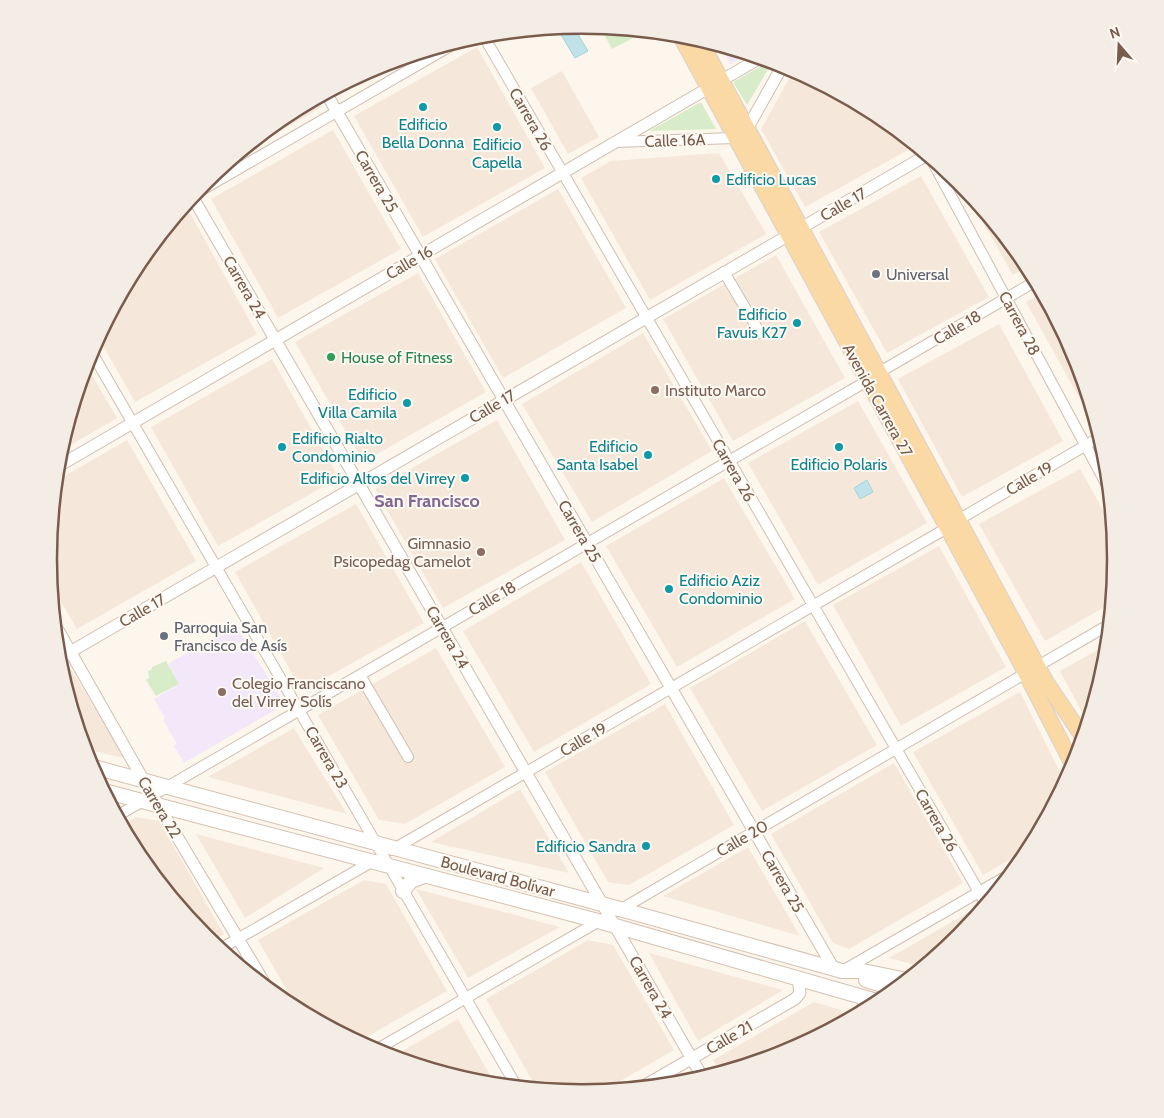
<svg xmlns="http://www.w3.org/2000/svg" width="1164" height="1118" font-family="Cabin,sans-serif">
<rect width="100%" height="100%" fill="#fdf6ec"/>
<path fill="#f5e8da" d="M477,47L545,168L423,237L354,116Z
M400,59L343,92L340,86L378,66Z
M794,70L879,115L896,129L908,150L805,207L761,129Z
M562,71L599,137L568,154L531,88Z
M317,98L322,107L236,156L286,115Z
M333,130L401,249L278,318L211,199Z
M719,153L766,234L650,300L581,178L611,161Z
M921,176L989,297L887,353L819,232Z
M961,184L1026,263L1028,266L1013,275Z
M558,189L626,308L503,378L435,259Z
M190,213L257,334L135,402L98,337L138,262L169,225Z
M776,255L845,378L733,441L663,319Z
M418,273L486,392L363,462L295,342Z
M1042,293L1075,355L1095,420L1092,421L1026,302Z
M999,324L1063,441L962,497L898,379Z
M643,333L712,451L592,522L522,404Z
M272,359L339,478L218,546L151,427Z
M86,365L117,418L59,452Z
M858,401L927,523L818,585L748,463Z
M497,420L565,540L443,608L375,489Z
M127,440L196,561L77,629L50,583L48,559L56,481Z
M1080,469L1113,528L1116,559L1112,603L1045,641L979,524Z
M724,478L795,599L677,667L606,546Z
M356,504L424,623L302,691L235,572Z
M939,546L1006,667L901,726L833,605Z
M581,562L651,684L534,752L463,631Z
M805,621L877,745L762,811L690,688Z
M1108,644L1106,663L1088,721L1083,714L1060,671Z
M436,648L505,767L405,824L379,820L318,715Z
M68,665L85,692L124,758L84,749L60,669Z
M1020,692L1065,782L1030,848L983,875L913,752Z
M665,704L734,825L629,885L608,882L545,772Z
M294,728L303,743L347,814L208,777Z
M894,763L963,883L849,949L833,943L771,834Z
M520,789L569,873L431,842Z
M136,817L159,821L224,934L211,942L204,936L138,855L122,825Z
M196,834L324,868L245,918Z
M748,847L800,936L663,896Z
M364,880L386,884L447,991L358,1042L298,1010L258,940Z
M416,889L560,927L468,978Z
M978,907L980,911L959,937L923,967L889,958Z
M588,940L613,945L674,1050L603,1091L582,1093L537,1089L486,999Z
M649,953L783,990L698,1041Z
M814,1002L841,1010L847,1020L786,1052L721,1072L713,1060Z
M458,1019L495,1084L478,1083L392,1057Z"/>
<path fill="#f3e8fa" d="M721,46L749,54L730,64Z
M235,625L285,704L184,763L174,746L177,744L163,720L165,718L154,699L179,684L168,664Z"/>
<path fill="#d8ecc9" d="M600,27L639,31L641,34L612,49Z
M770,61H773L747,105L733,82Z
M701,102L716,129L649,131Z
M166,661L179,684L156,696L146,680L149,678L148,671L152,669V667Z"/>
<path fill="#bfe3e8" stroke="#a5d3da" d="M573,26L588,51L575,58L557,28Z
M867,480L873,492L860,499L854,488Z"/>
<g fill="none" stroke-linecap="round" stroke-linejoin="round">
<g stroke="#d1beb0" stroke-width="12">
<path id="minor" d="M483,35L986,904
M615,142L735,138
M930,157L1109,489
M193,195L459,41
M724,272L760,333
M91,351L517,1087
M878,373L1036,281
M958,520L1100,437
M360,675L408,757
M117,816L867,381
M392,850L947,528
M618,911L1110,624
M220,949L375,860
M844,970L1012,873
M861,1012L863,1005L872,999
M374,1051L601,920"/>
</g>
<g stroke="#d1beb0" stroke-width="13">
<path id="tertiary" d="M326,93L834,969
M747,129L783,65
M192,196L703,1078
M57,467L760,58
M54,623L144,781L268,989
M58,659L927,155
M642,1087L795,999L800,993L798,978"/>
</g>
<g stroke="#d6c0b0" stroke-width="16">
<path id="secondary" d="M90,766L602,904L842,971H863L907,980
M104,791L598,921L880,1002
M403,891L411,881L424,876
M866,980L896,989"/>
</g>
<g stroke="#dad1cd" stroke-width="17">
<path id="primary" d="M680,35L1018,658L1074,767
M699,39L1046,682L1083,737"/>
</g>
<use href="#minor" stroke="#fff" stroke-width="10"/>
<use href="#tertiary" stroke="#fff" stroke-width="11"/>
<use href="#secondary" stroke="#fff" stroke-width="14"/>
<use href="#primary" stroke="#fbd9a5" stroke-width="15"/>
</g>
<g fill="#0f9aa8" stroke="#fffaf3" stroke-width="2">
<circle cx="423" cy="107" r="5"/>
<circle cx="497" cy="127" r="5"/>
<circle cx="716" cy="179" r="5"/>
<circle cx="797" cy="323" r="5"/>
<circle cx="407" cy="403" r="5"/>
<circle cx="282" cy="447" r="5"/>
<circle cx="839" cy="447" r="5"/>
<circle cx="648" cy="455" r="5"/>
<circle cx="465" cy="478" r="5"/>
<circle cx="669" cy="589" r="5"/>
<circle cx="646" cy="846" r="5"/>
</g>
<g fill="#6b7280" stroke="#fffaf3" stroke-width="2">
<circle cx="876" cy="274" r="5"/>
<circle cx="164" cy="636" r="5"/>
</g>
<circle fill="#2e9e5b" stroke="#fffaf3" stroke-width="2" cx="331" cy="357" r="5"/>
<g fill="#8d6e63" stroke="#fffaf3" stroke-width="2">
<circle cx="655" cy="390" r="5"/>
<circle cx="481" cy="552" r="5"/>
<circle cx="222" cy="692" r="5"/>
</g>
<g text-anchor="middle" stroke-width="4" stroke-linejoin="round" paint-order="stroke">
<g font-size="16" fill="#7a5c4d" stroke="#fffaf3">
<text transform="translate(531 119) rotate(60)" y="6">Carrera 26</text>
<text transform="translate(675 140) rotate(-2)" y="6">Calle 16A</text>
<text transform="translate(377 181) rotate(60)" y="6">Carrera 25</text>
<text transform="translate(843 204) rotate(-30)" y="6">Calle 17</text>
<text transform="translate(409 262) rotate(-30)" y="6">Calle 16</text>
<text transform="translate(245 287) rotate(60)" y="6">Carrera 24</text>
<text transform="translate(1020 323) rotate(62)" y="6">Carrera 28</text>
<text transform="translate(957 327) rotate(-30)" y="6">Calle 18</text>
<text transform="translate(878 400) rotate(61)" y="6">Avenida Carrera 27</text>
<text transform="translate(492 406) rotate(-30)" y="6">Calle 17</text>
<text transform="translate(734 470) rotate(60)" y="6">Carrera 26</text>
<text transform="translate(1029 478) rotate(-30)" y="6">Calle 19</text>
<text transform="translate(580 531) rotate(60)" y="6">Carrera 25</text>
<text transform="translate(492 598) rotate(-30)" y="6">Calle 18</text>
<text transform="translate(142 610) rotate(-30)" y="6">Calle 17</text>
<text transform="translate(448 637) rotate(60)" y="6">Carrera 24</text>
<text transform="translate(583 739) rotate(-30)" y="6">Calle 19</text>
<text transform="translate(327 757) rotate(60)" y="6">Carrera 23</text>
<text transform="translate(160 807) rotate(59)" y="6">Carrera 22</text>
<text transform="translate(937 820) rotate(60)" y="6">Carrera 26</text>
<text transform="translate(742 838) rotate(-30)" y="6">Calle 20</text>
<text transform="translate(498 876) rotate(15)" y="6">Boulevard Bolívar</text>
<text transform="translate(783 881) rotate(60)" y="6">Carrera 25</text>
<text transform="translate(651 987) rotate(60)" y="6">Carrera 24</text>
<text transform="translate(729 1037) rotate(-30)" y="6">Calle 21</text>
</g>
<g font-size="16" fill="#0d838f" stroke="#fffaf3" text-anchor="end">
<text x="423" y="130" text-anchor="middle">Edificio<tspan x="423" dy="18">Bella Donna</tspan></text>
<text x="497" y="150" text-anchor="middle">Edificio<tspan x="497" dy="18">Capella</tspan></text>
<text x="726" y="185" text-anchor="start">Edificio Lucas</text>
<text x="787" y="320">Edificio<tspan x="787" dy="18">Favuis K27</tspan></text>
<text x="397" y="400">Edificio<tspan x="397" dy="18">Villa Camila</tspan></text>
<text x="292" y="444" text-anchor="start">Edificio Rialto<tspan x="292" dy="18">Condominio</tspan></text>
<text x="638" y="452">Edificio<tspan x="638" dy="18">Santa Isabel</tspan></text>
<text x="839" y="470" text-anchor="middle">Edificio Polaris</text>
<text x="455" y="484">Edificio Altos del Virrey</text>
<text x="679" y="586" text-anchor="start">Edificio Aziz<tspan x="679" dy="18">Condominio</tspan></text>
<text x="636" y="852">Edificio Sandra</text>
</g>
<g font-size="16" fill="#5b616d" stroke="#fffaf3" text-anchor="start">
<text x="886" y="280">Universal</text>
<text x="174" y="633">Parroquia San<tspan x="174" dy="18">Francisco de Asís</tspan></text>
</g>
<g font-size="16" fill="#27864d" stroke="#fffaf3" text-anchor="start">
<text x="341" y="363">House of Fitness</text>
</g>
<g font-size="16" fill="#785e54" stroke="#fffaf3" text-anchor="start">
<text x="665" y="396">Instituto Marco</text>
<text x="471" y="549" text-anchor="end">Gimnasio<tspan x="471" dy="18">Psicopedag Camelot</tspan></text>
<text x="232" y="689">Colegio Franciscano<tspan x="232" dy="18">del Virrey Solís</tspan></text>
</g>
<g font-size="18" font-weight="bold" fill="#846695" stroke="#fffaf3">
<text x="427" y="507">San Francisco</text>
</g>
</g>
<path d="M0 0H1164V1118H0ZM57 559a525 525 0 1 1 1050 0a525 525 0 1 1-1050 0Z" fill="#f4ede6" fill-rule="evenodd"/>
<path fill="none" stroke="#7a5c4d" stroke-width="2.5" d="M57 559a525 525 0 1 1 1050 0a525 525 0 1 1-1050 0Z"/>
<g transform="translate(1119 45) rotate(341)" stroke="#fffaf3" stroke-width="4" paint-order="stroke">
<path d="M0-4L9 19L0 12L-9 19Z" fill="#7a5c4d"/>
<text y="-8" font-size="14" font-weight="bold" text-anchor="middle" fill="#7a5c4d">N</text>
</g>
</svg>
